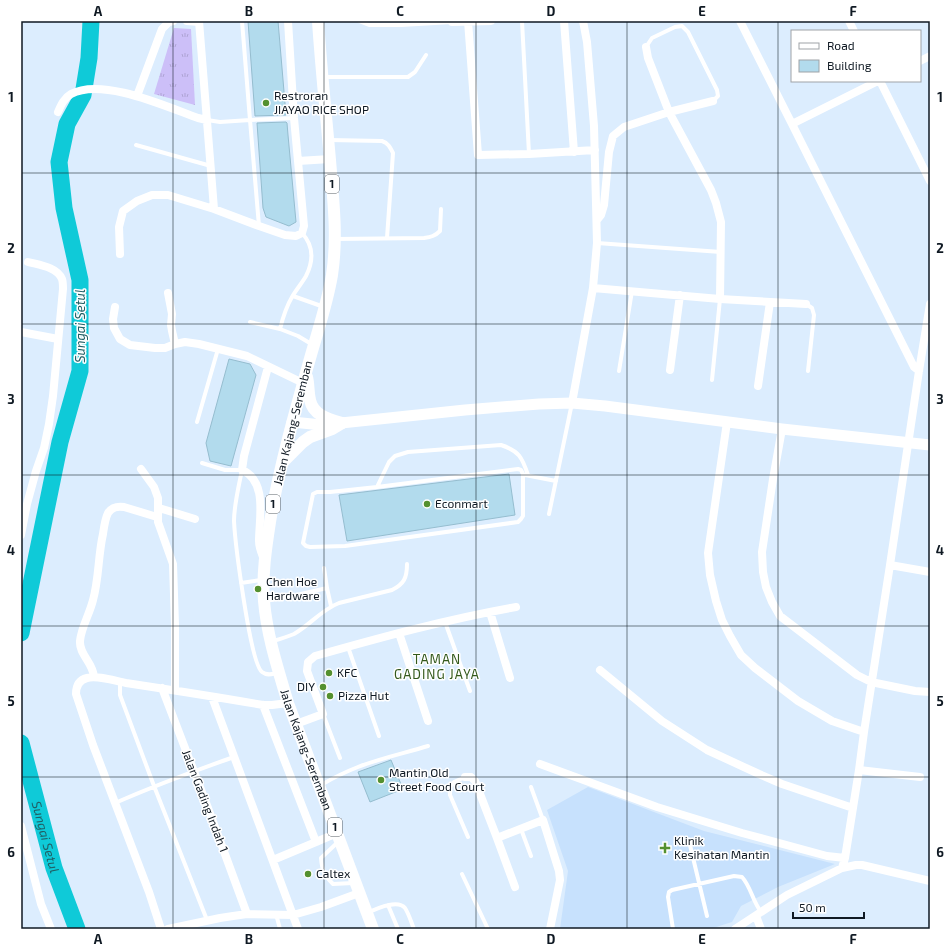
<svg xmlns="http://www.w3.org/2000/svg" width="951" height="950" font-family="'Exo 2',sans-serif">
<defs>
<pattern id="grass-tufts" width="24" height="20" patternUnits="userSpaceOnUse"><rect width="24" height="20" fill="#ccbff8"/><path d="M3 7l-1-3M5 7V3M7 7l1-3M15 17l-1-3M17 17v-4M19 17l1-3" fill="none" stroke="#aea4d4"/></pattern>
</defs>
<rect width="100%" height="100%" fill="#dcedfe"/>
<path fill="#c7e1fd" d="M588,787L704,831L835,864L778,887L741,906L732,922L710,929H560L568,871L547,810Z"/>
<path fill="url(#grass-tufts)" d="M174,28L191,29L195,105L154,94Z"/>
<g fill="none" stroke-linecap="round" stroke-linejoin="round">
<g stroke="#0fcad8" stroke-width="17">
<path d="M21,633L60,442L80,371V280L64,208L59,162L67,124L83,95L89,58L91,21"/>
<path id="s1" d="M21,743L54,868L77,929"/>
</g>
</g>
<path fill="#b2dbed" stroke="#95bdcf" d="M248,21H278L286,115L255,116Z
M286,122L287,123L288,135L296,222L289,226L266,217L263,208L257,123Z
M229,359L250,364L256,375L231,466L210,461L206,443Z
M509,474L515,515L347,541L339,495Z
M391,760L403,789L370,802L358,772Z"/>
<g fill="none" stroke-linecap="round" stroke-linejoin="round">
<path stroke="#fff" stroke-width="4" d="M359,21L369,25H401L452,22
M522,21L529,154
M646,47L652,38L675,27L682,26L688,32L717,90L718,96L713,101
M325,77H408L415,72L426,55
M207,120L220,122L250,120L242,21
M329,140L382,141C388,143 390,147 393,153L387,238
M136,145L211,166
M259,226L250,120L294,118
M336,239L424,238C431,237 435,236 440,231L441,209
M597,243L721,252
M293,296L324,307
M806,304L812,308L814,315L808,371
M250,322L280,329L298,336L313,345
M280,329C283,317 286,307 292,297C296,290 302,283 306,276C314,260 314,246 302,233
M619,371L632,291
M712,380L720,299
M197,422L218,349
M202,463L225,470H242C239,485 234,505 234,521C235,541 250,663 262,672C267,676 272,674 277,673
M518,469L521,470L523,474V516L521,519L518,522L345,546L310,547L306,546L303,543L313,494L317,492H330L377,487Z
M525,475L556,481
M377,487L389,462L395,456L408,452L501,445C519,451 522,457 528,475
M549,514L572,403
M324,568L327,588L331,606
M241,583L261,580
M265,601L288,597L327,588
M445,622L470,691
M273,641C280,639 287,637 294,634C310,625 321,610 339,603L392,590C404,584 407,578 407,564
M348,647L379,736
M120,682V695L154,786L207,920
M323,714L340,758
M465,777L454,782L450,787V795L468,837
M321,785C333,778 345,772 358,767C381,758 405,753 428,746
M531,787L543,820
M115,803C154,786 194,771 234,757
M521,829L531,856
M689,841L707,916
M338,842L321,858C322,870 324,875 333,884L353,883
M462,874L488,929
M388,905L398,929
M369,912C378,908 398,899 405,908C409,914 411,922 414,929
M276,914L280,929
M673,929L668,897L669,892L672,890L734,876L742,877C751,887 752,900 761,912"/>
<path stroke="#fff" stroke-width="8" d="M187,21L199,22
M199,21L214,209
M452,21V22L491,21
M468,21L478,155L529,154L595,150
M564,21L574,152
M740,21L792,124L914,367L919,371
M849,21L854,31
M646,47L648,58L669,112L711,190L716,203L721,222L720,299
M920,61L930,56
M880,81L930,181
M137,96L162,29L169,22L173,21
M58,112C61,105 64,98 71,94C102,77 167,107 198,118L207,120
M792,124L878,81
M298,161L330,159
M597,220L601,215L604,205L609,152L613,136L624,127L669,112L713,101
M120,254L119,227L123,211L137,201L152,195H168L214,209L259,226L285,235L296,236L302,233L304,226L294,118L288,21
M593,288L720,299L806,304
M168,293L172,314L171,325L172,331L175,344
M115,307L113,319L114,328L120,339L130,345L155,348H165L175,344L185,342L199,344L247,356L303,383
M21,332L58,339
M670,370L680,295
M758,386L770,302
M572,403L593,288L597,243L594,126L587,42L583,21
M727,422L708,553L710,575L716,601L722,620L730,636L741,655L755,668L798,701L832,721L864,732
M782,429L773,479L762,552L763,572L766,587L772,602L780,616L857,675L871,682L915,691L930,692
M141,469L154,487L158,498V522L173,564L175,625V690
M159,508L195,519
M21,535L27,504L36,471L44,448L49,424L53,396L63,289C63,286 63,282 62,279C57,267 39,265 28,262
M263,557C261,552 259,547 259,541C259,519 268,481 242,470L244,456L268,367
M890,565L930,572
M490,612L510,678
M399,633L428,721
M600,670L662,721L707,750L759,774L782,784L853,808
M94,677C93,662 79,655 80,641C81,628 90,613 93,600C99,579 98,556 103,534C104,527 105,519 108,513C112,507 117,506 124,507L157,517
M162,688L208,808L247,914
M212,697L298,929
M263,705L316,842L273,860
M296,724L323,714L307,671L308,662L315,656C382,637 448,619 516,607
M540,764L657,807L742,833L827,856L845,858
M859,770L920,777
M465,777H471L475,781L497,838
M21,826L41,904L51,929
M316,842L337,833
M842,868L845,858L859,770L864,732L890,565L919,371L930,304
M515,887L497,838L543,820L559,871L560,880L550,929
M756,916L761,929
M161,929L149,892L93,745L76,694C76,686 79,680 87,678C98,675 115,681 126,683C172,690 217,697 263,705H272L288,703
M168,929L220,918L233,916L247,914L293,915L321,907L359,893
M735,929L787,895L842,868L856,865H862L930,881"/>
<path stroke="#fff" stroke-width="11" d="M292,422L322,425L465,410L539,404L572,403L605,406L782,429L930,445"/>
<g stroke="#fff" stroke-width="12">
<path id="s2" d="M318,21C321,67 326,114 330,160C333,198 338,236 332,275C327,305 317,333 309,362C294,415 279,468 270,522C266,548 262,574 264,601C267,636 278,669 288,703L373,929"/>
<path d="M307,377C309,385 308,392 310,400C313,415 328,419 342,423"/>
<path d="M283,462L303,442L310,437L332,429L342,423"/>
</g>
</g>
<path fill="none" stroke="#0f1923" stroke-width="1" stroke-opacity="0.55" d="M173,21V929M324,21V929M476,21V929M627,21V929M778,21V929M21,173H930M21,324H930M21,475H930M21,626H930M21,777H930"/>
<g fill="#54902f" stroke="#fff" stroke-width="1.5">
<circle cx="266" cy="103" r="4"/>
<circle cx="427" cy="504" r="4"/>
<circle cx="258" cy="589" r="4"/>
<circle cx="329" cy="673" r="4"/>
<circle cx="323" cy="687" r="4"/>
<circle cx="330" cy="696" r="4"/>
<circle cx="381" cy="780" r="4"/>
<path d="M663 842h4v4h4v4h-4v4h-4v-4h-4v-4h4z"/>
<circle cx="308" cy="874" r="4"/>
</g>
<g text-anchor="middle" stroke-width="3" stroke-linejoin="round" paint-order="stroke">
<g fill="#fff" stroke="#575e65" stroke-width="1">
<rect x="325" y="175" width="14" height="18" rx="3"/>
<rect x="266" y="495" width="14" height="18" rx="3"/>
<rect x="328" y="818" width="14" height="18" rx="3"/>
</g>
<g font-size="11" font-weight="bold" fill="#0f1923">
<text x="332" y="188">1</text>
<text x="273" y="508">1</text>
<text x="335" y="831">1</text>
</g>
<g font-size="12" fill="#0f1923" stroke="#fff" text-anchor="start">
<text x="274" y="100">Restroran<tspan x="274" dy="14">JIAYAO RICE SHOP</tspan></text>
<text x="435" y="508">Econmart</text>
<text x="266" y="586">Chen Hoe<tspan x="266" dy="14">Hardware</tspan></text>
<text x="337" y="677">KFC</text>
<text x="315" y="691" text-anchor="end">DIY</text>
<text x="338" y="700">Pizza Hut</text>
<text x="389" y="777">Mantin Old<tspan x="389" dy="14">Street Food Court</tspan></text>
<text x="674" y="845">Klinik<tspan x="674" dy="14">Kesihatan Mantin</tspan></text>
<text x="316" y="878">Caltex</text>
</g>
<g font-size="12" fill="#0f1923" stroke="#fff">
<text transform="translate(293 423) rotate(-76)" y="4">Jalan Kajang-Seremban</text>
<text dy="4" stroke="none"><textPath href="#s2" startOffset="744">Jalan Kajang-Seremban</textPath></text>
<text transform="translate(205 801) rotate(69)" y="4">Jalan Gading Indah 1</text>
</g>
<g font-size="13" font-style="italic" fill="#205f65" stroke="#fff">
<text transform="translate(80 326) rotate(-90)" y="5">Sungai Setul</text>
<text dy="5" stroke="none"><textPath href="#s1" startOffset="97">Sungai Setul</textPath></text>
</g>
<g font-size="13" letter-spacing="1" fill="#33591c" stroke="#fff">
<text x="437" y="664">TAMAN<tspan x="437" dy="15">GADING JAYA</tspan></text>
</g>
</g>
<rect width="951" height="950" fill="none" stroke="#ffffff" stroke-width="44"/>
<rect x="791" y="30" width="130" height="52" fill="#ffffff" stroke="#9fa3a7"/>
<rect x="799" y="43" width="20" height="6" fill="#ffffff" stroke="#9fa3a7"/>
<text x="827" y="50" font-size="12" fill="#0f1923">Road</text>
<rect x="799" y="60" width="20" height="12" fill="#b2dbed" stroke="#9fa3a7"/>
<text x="827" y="70" font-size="12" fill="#0f1923">Building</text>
<path d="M793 912v6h71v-6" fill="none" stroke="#0f1923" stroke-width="2"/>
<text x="799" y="912" font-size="12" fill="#0f1923" stroke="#ffffff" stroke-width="3" paint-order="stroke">50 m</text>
<rect x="22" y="22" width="907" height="906" fill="none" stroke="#0f1923" stroke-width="1.5"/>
<g font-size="13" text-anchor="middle" font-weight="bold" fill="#0f1923">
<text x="98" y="16">A</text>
<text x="249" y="16">B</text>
<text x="400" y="16">C</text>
<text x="551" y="16">D</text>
<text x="702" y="16">E</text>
<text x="853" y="16">F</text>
<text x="11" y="102">1</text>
<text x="940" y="102">1</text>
<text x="11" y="253">2</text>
<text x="940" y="253">2</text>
<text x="11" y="404">3</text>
<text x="940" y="404">3</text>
<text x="11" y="555">4</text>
<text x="940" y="555">4</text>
<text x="11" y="706">5</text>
<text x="940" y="706">5</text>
<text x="11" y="857">6</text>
<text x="940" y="857">6</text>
<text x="98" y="944">A</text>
<text x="249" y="944">B</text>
<text x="400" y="944">C</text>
<text x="551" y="944">D</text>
<text x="702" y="944">E</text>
<text x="853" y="944">F</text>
</g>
</svg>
